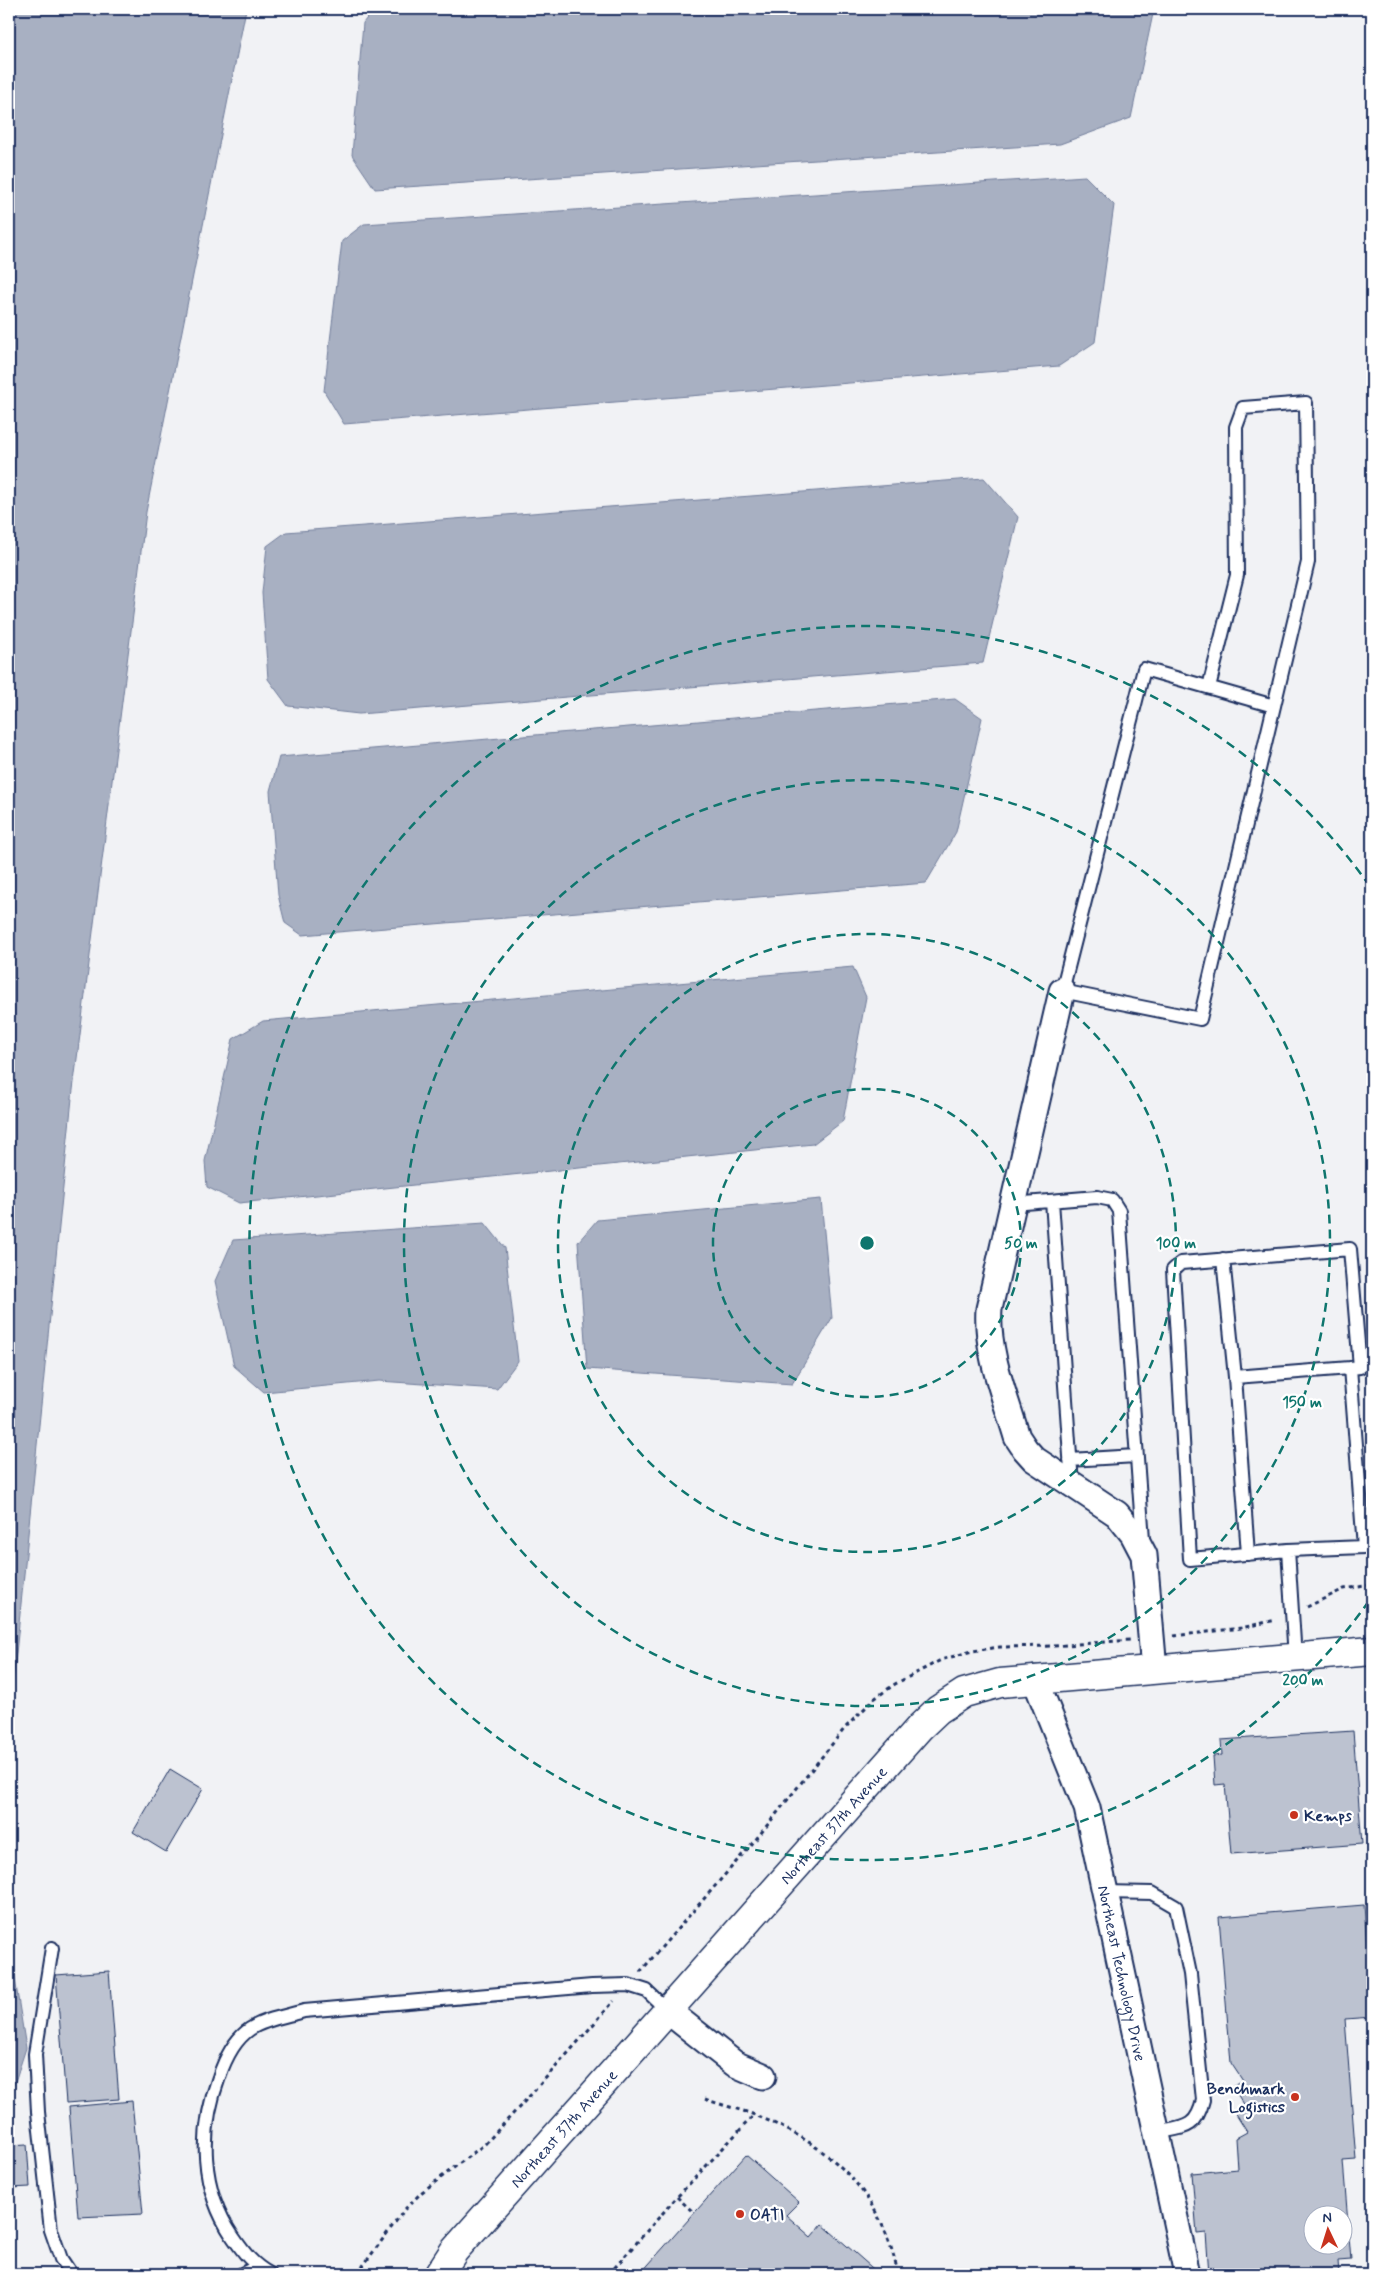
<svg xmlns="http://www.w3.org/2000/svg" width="1381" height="2283" font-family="Mynerve,sans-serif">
<rect width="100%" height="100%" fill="#f1f2f5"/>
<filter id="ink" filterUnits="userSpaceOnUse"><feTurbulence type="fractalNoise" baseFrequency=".02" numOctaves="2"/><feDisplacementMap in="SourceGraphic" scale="10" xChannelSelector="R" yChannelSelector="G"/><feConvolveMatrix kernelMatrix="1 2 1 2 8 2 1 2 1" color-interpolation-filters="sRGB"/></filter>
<g filter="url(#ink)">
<path fill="#a8b0c2" stroke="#707c9a" d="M9,9H246L146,512L72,1098L9,1723Z
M374,9H1154L1131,118L1060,144L375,189L352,155L363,23Z
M1085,176L1114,205L1095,342L1059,366L344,424L324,391L342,241L364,224Z
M984,478L1018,517L983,663L359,714L288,706L268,679L262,593L267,546L286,532Z
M955,699L982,718L956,832L926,883L302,935L285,923L278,895L270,791L279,757Z
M853,967L866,997L843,1121L813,1144L239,1203L207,1187L205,1161L233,1039L263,1021Z
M821,1199L832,1318L792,1384L587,1369L578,1242L597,1220Z
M485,1223L505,1248L518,1361L497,1389L379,1381L264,1392L234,1366L215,1281L233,1240Z
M9,1941L26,2048L9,2100Z"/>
<path fill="#bcc2d0" stroke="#1b2f5e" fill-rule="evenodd" d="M1353,1731L1362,1844L1231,1854L1225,1784L1215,1785L1213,1756L1222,1755L1221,1740Z
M170,1769L203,1789L166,1852L133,1832Z
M1364,1905L1372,2017L1345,2019L1356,2160L1343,2161L1351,2260L1338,2261L1339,2274H1209L1206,2233L1197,2234L1192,2173L1238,2169L1236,2138L1247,2132L1235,2113L1245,2107L1233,2087L1243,2081L1231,2063L1219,1917ZM1314,2216H1344V2246H1314Z
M109,1971L119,2099L66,2103L56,1975Z
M132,2101L143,2214L78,2217L69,2107Z
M27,2144L30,2187L12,2188L9,2145Z
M746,2155L799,2202L786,2215L811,2237L822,2224L879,2274H640Z"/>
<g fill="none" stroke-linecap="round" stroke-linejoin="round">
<g stroke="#1b2f5e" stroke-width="16">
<path id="service" d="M1209,687L1237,575L1236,427L1243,408L1306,403L1308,562L1200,1019L1062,991L1144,669L1274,706
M1052,1201L1072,1484
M1013,1204L1097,1197L1112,1200L1119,1211L1143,1540
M1223,1259L1235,1377
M1070,1460L1136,1456
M1288,1550L1364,1547L1350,1368L1360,1367L1350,1249L1181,1263L1173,1270L1190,1559L1288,1550L1295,1658
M1248,1554L1235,1377L1350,1368
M1105,1892L1152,1893L1176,1907L1190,1974L1203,2100C1196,2130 1183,2127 1156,2133
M52,1948L35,2054L38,2112L51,2230L61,2259L71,2274
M242,2274L256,2267
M270,2274C253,2265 244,2253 233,2237C200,2188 199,2131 219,2077C225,2059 234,2040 250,2029C265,2019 287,2016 304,2011L592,1986L628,1985L647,1991L668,2011"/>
</g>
<g stroke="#1b2f5e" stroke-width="29">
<g id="minor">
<path d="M1062,991L989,1309C986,1352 1005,1396 1017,1437L1025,1449L1034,1459L1117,1514L1133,1534L1144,1555L1154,1670"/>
<path id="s1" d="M1035,1679L1087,1808L1187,2274"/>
<path d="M668,2011L735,2064L763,2076"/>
</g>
</g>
<g stroke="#1b2f5e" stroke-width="31">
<g id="tertiary">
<path id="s2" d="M439,2274L454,2251L920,1727L938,1710L964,1693L1000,1683L1372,1651"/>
</g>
</g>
<path stroke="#1b2f5e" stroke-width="3" stroke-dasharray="4 4" stroke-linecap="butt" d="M1307,1607L1344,1589L1372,1585
M1174,1636L1241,1628L1276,1620
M640,1972L757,1838L845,1728L874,1699L895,1684L941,1660L972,1651L1000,1647L1054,1646L1130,1640
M705,2099C721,2105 739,2109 755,2115C832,2146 881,2192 898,2274
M677,2197L694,2213
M357,2274L405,2209L422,2192L485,2144L537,2088L614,2001
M609,2274L677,2197L754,2115"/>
<use href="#service" stroke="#fff" stroke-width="12"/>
<use href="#minor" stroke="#fff" stroke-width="25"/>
<use href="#tertiary" stroke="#fff" stroke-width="28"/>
</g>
</g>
<g fill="none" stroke="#0f766e" stroke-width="2.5" stroke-dasharray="9 6">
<circle cx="867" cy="1243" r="154"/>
<circle cx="867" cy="1243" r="309"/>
<circle cx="867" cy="1243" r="463"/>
<path d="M1369 1601A617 617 0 1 1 1369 885"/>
</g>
<g fill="#c8321e" stroke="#fff" stroke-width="2">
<circle cx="1294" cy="1815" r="5"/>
<circle cx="1295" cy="2097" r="5"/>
<circle cx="740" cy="2214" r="5"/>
</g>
<g text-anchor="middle" stroke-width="4.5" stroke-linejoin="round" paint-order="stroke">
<g font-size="16" font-weight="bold" fill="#1b2f5e" stroke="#fff" text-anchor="start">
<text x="1304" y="1821">Kemps</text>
<text x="1285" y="2094" text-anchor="end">Benchmark<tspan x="1285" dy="18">Logistics</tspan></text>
<text x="750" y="2220">OATI</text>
</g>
<g font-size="16" fill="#1b2f5e" stroke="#fff">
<text dy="6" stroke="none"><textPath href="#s2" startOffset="598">Northeast 37th Avenue</textPath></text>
<text dy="6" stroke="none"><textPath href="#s1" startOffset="308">Northeast Technology Drive</textPath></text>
<text dy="6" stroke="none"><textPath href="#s2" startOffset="192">Northeast 37th Avenue</textPath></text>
</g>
</g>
<circle cx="867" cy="1243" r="8" fill="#0f766e" stroke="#fff" stroke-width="2.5"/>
<g font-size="15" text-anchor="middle" font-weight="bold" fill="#0f766e" stroke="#fff" stroke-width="4.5" stroke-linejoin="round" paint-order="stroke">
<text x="1021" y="1248">50 m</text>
<text x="1176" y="1248">100 m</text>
<text x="1302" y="1407">150 m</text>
<text x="1303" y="1685">200 m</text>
</g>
<rect width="1381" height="2283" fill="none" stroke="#fff" stroke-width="30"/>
<rect x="15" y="15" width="1351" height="2253" fill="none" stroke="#1b2f5e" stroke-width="2" filter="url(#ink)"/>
<g transform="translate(1328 2230) rotate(356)"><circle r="24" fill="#ffffff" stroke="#a4acbf"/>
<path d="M0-4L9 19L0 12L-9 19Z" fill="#c8321e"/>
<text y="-8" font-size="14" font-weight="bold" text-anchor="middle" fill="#1b2f5e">N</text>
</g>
</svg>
